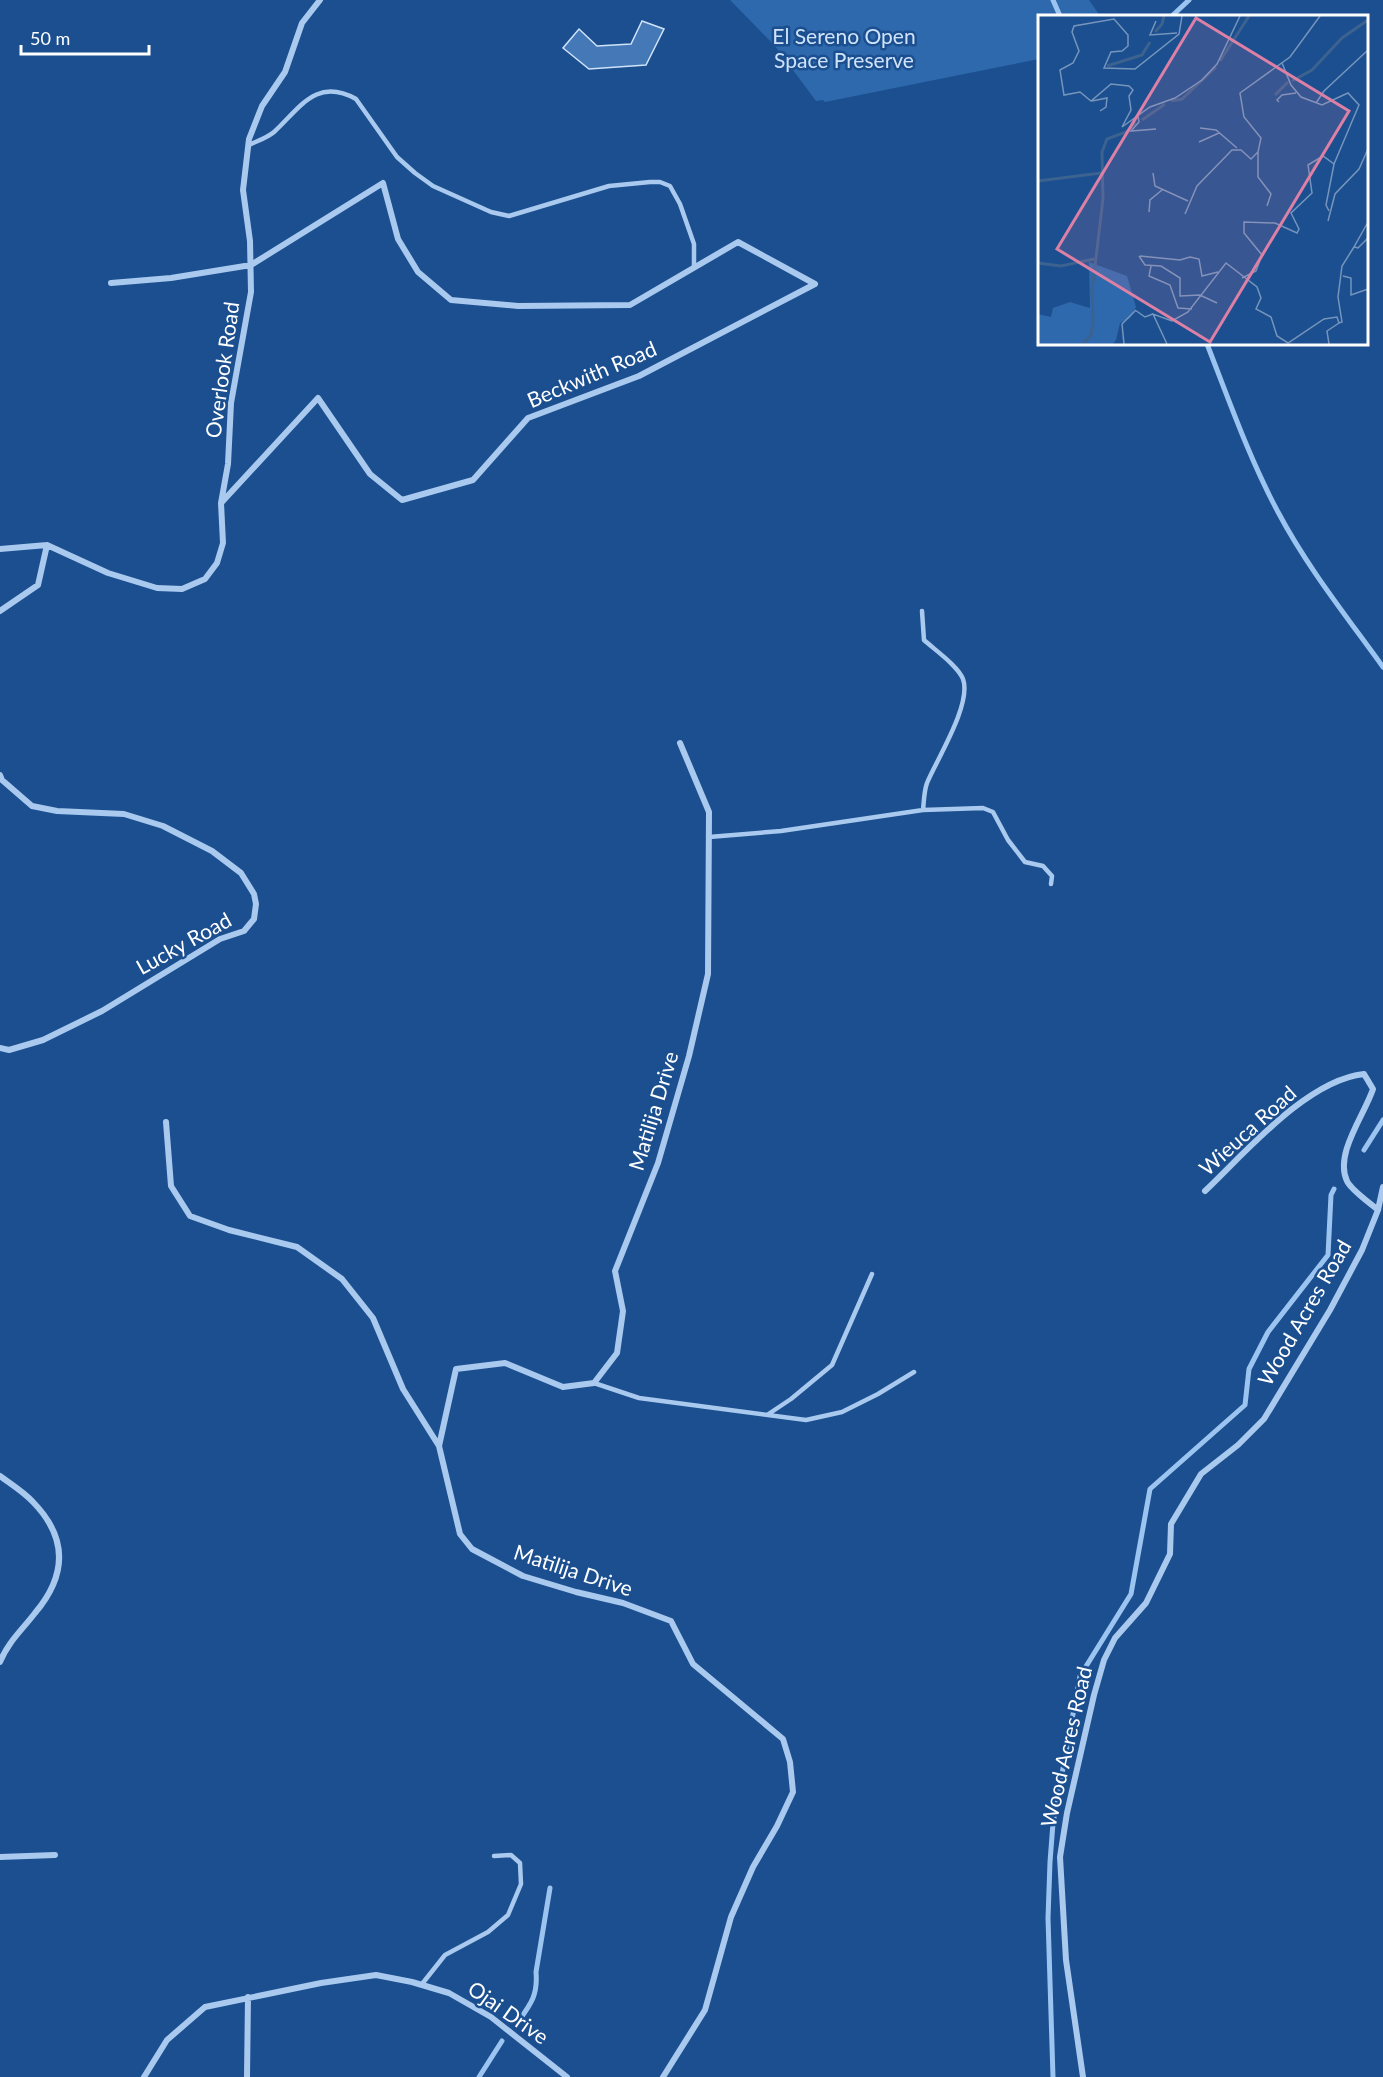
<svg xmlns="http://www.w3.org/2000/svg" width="1383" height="2077" font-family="Lato,sans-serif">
<rect width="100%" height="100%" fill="#1b4f8f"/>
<path fill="#2e69ad" d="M730,0H1089L1100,16H1040L1039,59L825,102L823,100L816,101L775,46Z"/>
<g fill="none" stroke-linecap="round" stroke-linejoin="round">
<path stroke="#9cc4f0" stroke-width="5" d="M1053,0L1060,16
M1172,16L1189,0
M1207,344C1229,400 1249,458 1278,512C1307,567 1347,617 1383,667
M1364,1150L1383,1120
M518,2022C531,2004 538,1995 536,1972L550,1888
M479,2077L502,2041
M1053,2077L1048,1918L1050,1862L1053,1823L1080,1676L1131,1594L1150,1489L1245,1405L1249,1369L1268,1332L1328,1255L1331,1195L1334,1189"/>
</g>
<path fill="#4478b7" stroke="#cfe3fa" stroke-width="1.5" d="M642,21L664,29L646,65L589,69L563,48L579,29L597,46L631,44Z"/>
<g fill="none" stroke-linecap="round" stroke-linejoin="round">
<path stroke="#a9c9ee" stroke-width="4.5" d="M249,145C257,141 267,138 274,132C300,108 316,77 356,99L397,157L415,173L433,186L491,212L509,216L609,186L650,182H660L670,186L680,204L694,244V268
M922,611L924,640C935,650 958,666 963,679C972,704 937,759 927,783C924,791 924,801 923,810
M709,837L781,831L923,810L983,808L993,812L1008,840L1025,862L1043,866L1052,876L1051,884
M594,1383L639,1398L806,1420L842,1412L878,1394L914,1372
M767,1415L791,1399L832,1365L872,1274
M422,1984L445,1955L488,1932L508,1915L521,1884L520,1863L511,1855L494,1856"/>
<path stroke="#a9c9ee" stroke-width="6" d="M111,283L171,278L251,265L383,183L398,239L418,272L451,300L518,306L630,305L738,242L815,284
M222,502L318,398L370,474L402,500L473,480L528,418L639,376L815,284
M0,549L47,545L108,573L157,588L182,589L205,579L217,563L223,543L221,503L228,464L231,403L251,292L250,241L243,190L249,139L262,106L285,72L302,23L320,0
M0,611L38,585L47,545
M0,775L2,780L32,806L57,811L124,814L163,826L212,851L241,873L254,894L256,904L254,919L244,931L220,939L102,1011L43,1040L9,1050L0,1048
M166,1122L171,1186L190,1216L229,1230L297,1247L342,1279L373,1318L403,1389L439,1446
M1205,1191C1245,1153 1307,1080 1364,1074L1373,1089C1365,1114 1334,1154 1347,1181C1351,1190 1370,1203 1378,1210
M0,1476C11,1484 24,1492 33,1502C68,1538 67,1575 35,1613C22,1630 8,1642 0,1662
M0,1857L55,1855
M144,2077L167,2040L205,2007L321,1983L376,1975L412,1982L449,1993L491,2017L567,2077
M247,2077L248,1997
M663,2077L705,2010L731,1917L753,1867L777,1826L793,1792L790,1762L783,1739L693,1664L671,1621L623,1603L576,1592L523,1576L472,1549L460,1534L439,1446L456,1369L505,1363L563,1387L594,1383L617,1353L623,1311L615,1271L658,1163L689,1056L708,974L709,812L680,743
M1083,2077L1066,1960L1060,1857L1067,1813L1094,1695L1104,1660L1115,1638L1146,1603L1170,1554L1171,1524L1201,1474L1238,1445L1264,1419L1330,1310L1362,1250L1378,1210L1383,1187"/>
</g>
<g text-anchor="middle" stroke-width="5" stroke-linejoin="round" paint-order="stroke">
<g font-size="21" fill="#cfe3fa" stroke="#1b4f8f">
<text x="844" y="44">El Sereno Open<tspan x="844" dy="24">Space Preserve</tspan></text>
</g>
<g font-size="21" fill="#fff" stroke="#1b4f8f">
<text transform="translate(223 370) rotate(-82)" y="7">Overlook Road</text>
<text transform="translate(592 375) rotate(-23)" y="7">Beckwith Road</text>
<text transform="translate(184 944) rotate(-29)" y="7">Lucky Road</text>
<text transform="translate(654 1111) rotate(-73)" y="7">Matilija Drive</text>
<text transform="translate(1248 1131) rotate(-42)" y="7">Wieuca Road</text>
<text transform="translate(1305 1313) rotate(-60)" y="7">Wood Acres Road</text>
<text transform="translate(573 1571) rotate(18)" y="7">Matilija Drive</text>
<text transform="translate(1067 1747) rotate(-77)" y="7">Wood Acres Road</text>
<text transform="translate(508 2013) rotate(35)" y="7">Ojai Drive</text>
</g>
</g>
<g transform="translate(1038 15)">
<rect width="330" height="330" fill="#1b4f8f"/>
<path d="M51,247L89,261L98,292L92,303L82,308L78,325L75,329H0V299L13,302L15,293L32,287L52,293Z" fill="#2e69ad"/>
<path fill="none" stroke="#3c6290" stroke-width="3" d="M117,17L124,9L126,1M182,46L211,1M69,51L104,40L112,27M254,66L274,55L304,23L330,5M237,80L250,67M133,86L144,84L178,52M104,105L127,89M0,166L63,158M0,248L23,251L56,244M45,329L53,320L55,307L54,276L65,184L64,137L69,124L88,117L98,108"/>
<path fill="none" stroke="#7695bc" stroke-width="1.5" d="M144,1L141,19L97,54L66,53L73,37L84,36L90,31V20L76,4L36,11L34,17L41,36L35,48L22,55L26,80L42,77L53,86L73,69L91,71L95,75L91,81L93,95L84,112L112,92L137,83L164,65L179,49L202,1M118,6L112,20L139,18M244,48L253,70L263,82L284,90L310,78L321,90L296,149L288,190L291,196M54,86L69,83L68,92L62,96M241,87L239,85L244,80L258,78M278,88L286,76L330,35M100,101L101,107L93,116L118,114M162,113L178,115L199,133M161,127L181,118M220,137V162L233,179L229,191M115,158L117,171L150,186M111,197L112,185L124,175M147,199L159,171L194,135H203L213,144L220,137L223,123L206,102L202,78L252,42L282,1M290,206L297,179L321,154L330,134M330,207L316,232L320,233L330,223M101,241L107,250L123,251L142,263V281L162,280L179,288M102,241L142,245L152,242L161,244L164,261L180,257M113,251L111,261L132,270L140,293L154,294M305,261L313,263V280L330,274M204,263L218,256L224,240L206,218V207L237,208L259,218L261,214L253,198L274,178L270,150L285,141L296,149M97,295L107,302L115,299M301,308L304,307L300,282L304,251L316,232M86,329L84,309L98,295M129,329L115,299L134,306L150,297L188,248L219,272L223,283L218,294L233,302L239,321L250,328L286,304L299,302L301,308L289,316L291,329"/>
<path fill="#dd80a5" fill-opacity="0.15" stroke="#dd80a5" stroke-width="3" d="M158,3L311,96L172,327L19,234Z"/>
<rect width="330" height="330" fill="none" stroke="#fff" stroke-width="3"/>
</g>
<path d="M21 45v9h128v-9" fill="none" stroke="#ffffff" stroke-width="3"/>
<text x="30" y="45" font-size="18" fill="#ffffff" stroke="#1b4f8f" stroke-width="4.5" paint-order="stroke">50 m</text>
</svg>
